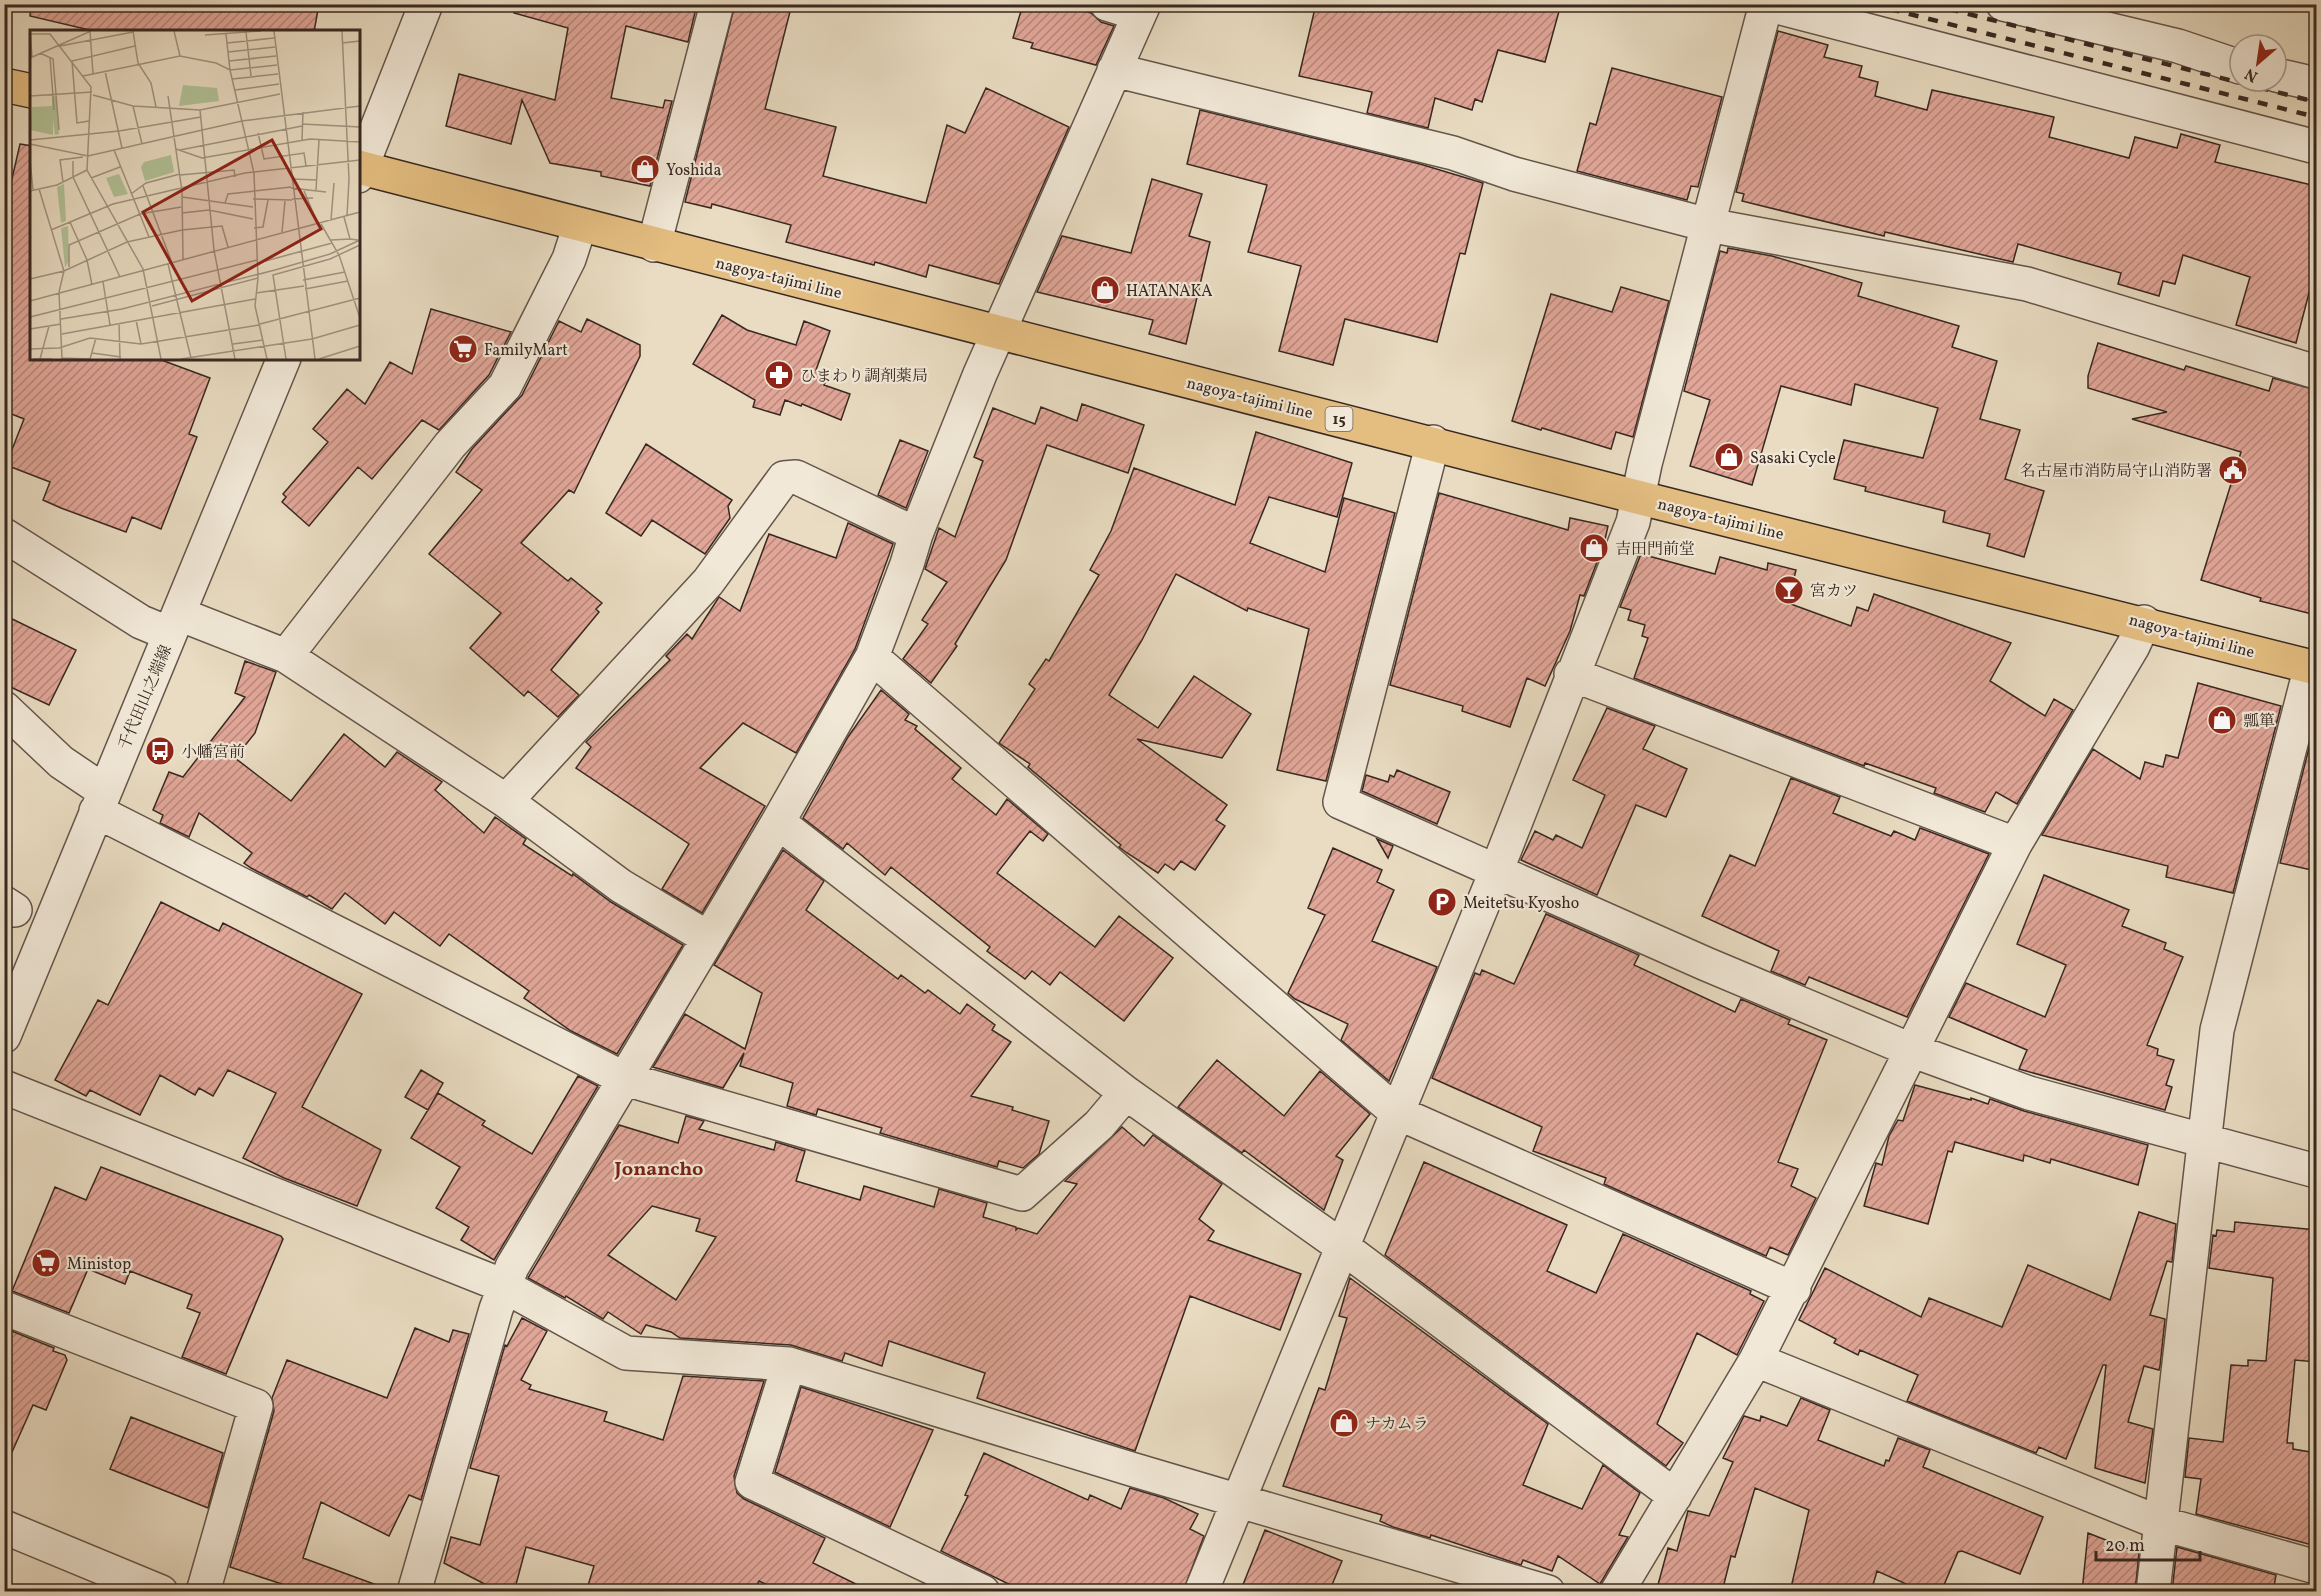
<svg xmlns="http://www.w3.org/2000/svg" width="2321" height="1596" font-family="Vollkorn,'Noto Serif JP',serif">
<defs>
<pattern id="building-hatch" width="6" height="6" patternUnits="userSpaceOnUse" patternTransform="scale(1.5)"><rect width="6" height="6" fill="#e1a698"/><path d="M-1 1l2-2M0 6l6-6M5 7l2-2" fill="none" stroke="#b7877c"/></pattern>
</defs>
<rect width="100%" height="100%" fill="#e9dcc2"/>
<filter id="stains"><feTurbulence type="fractalNoise" baseFrequency=".00333" numOctaves="4"/><feColorMatrix values="0 0 0 0 .2 0 0 0 0 .09 0 0 0 0 .02 0 0 0 .5 -.17"/></filter>
<radialGradient id="worn" r=".72"><stop offset=".6" stop-color="#630" stop-opacity="0"/><stop offset="1" stop-color="#630" stop-opacity=".3"/></radialGradient>
<path fill="url(#building-hatch)" stroke="#382822" stroke-width="1.5" fill-rule="evenodd" d="M31,4H319L314,32H98L30,16Z
M515,4H697L688,42L626,26L611,98L663,108L665,100L672,101L650,186L601,176V172L550,163L522,100L511,144L446,126L459,74L555,100L568,28L514,13Z
M735,4H792L765,109L836,127L823,176L926,203L947,125L965,133L986,88L1069,127L999,284L929,265L926,277L875,262L874,265L786,242L791,225L712,204L711,208L685,202Z
M1023,4H1061L1091,13L1101,22L1114,26L1096,65L1031,48L1033,43L1013,38Z
M1316,4H1561L1545,62L1498,50L1482,102L1475,99L1472,110L1435,98L1428,128L1367,113L1372,92L1299,76Z
M1778,31L1828,45L1824,57L1862,66L1859,77L1878,82L1875,96L1927,110L1932,90L2054,117L2049,137L2129,158L2135,137L2177,148L2181,134L2220,145L2215,162L2316,186V266L2296,343L2236,325L2250,277L2183,255L2175,284L2163,281L2159,296L2118,284L2121,273L2018,244L2013,262L1885,232L1884,236L1742,201L1744,194L1736,192Z
M1612,68L1722,97L1698,187L1691,186L1687,200L1577,171L1590,123L1596,125Z
M1200,110L1420,164L1483,183L1465,254L1460,253L1437,342L1345,319L1333,365L1279,351L1301,266L1248,252L1267,185L1187,164Z
M20,144L32,146V358H156L210,378L189,434L197,437L161,529L132,517L126,532L61,508L43,500L50,482L6,465L24,419L4,411V213Z
M1152,179L1202,194L1189,236L1210,242L1186,344L1149,334L1153,320L1037,292L1062,236L1131,253Z
M1728,248L1772,256L1862,283L1858,296L1959,326L1952,347L1997,361L1980,419L2020,430L2005,479L2044,491L2024,557L1987,546L1990,534L1943,522L1945,511L1865,491L1866,487L1834,479L1844,440L1923,458L1938,408L1855,384L1851,405L1781,386L1752,485L1690,466L1710,400L1684,391L1720,251L1727,253Z
M1621,287L1669,301L1633,437L1616,432L1611,449L1542,428L1541,430L1512,421L1551,294L1612,312Z
M431,309L511,332L489,375L439,430L422,420L372,479L358,467L309,526L282,502L286,497L283,494L328,442L313,429L347,389L365,404L390,362L412,374Z
M722,315L747,330L796,345L804,321L830,331L816,370L829,374L824,385L850,394L841,420L802,404L801,406L785,400L780,415L753,407L755,400L693,364Z
M587,319L640,345V356L574,493L569,490L521,543L568,581L571,578L602,603L596,609L599,612L551,670L579,695L558,717L528,691L524,696L470,648L501,613L429,554L482,490L456,472L472,449L522,395L559,321L581,332Z
M2098,343L2184,370L2186,366L2269,391L2273,378L2316,390V615L2260,601L2261,598L2201,580L2241,452L2132,419L2167,412L2088,388V376Z
M1082,404L1144,425L1128,473L1047,445L1006,560L955,644L957,646L931,683L903,659L928,624L922,620L947,582L925,569L939,528L955,537L983,461L974,457L993,408L1035,424L1041,407L1077,421Z
M1256,432L1352,463L1337,517L1269,497L1250,543L1325,572L1344,498L1395,513L1326,781L1277,770L1309,629L1248,608L1247,611L1176,574L1142,640L1109,695L1158,728L1194,676L1251,714L1222,758L1137,739L1227,805L1216,820L1225,826L1195,870L1181,861L1174,870L1165,864L1158,873L1127,853L1119,847L1121,845L1028,767L1030,764L999,743L1035,689L1029,684L1046,659L1049,661L1099,575L1090,570L1111,531L1134,468L1235,505Z
M900,440L928,451L906,508L878,495Z
M646,444L732,500L728,506L730,518L705,554L652,520L641,536L606,513Z
M1439,493L1568,530L1570,518L1608,526L1604,544L1584,596L1580,595L1570,631L1545,686L1527,678L1510,727L1462,711L1463,706L1390,685Z
M848,523L893,544L855,649L796,753L743,723L700,768L765,806L702,913L662,889L689,844L576,768L591,747L586,742L670,660L666,656L687,634L692,639L719,597L740,611L769,534L836,558Z
M1641,554L1715,574L1720,557L1767,570L1768,563L1796,570L1788,603L1851,626L1857,607L1868,611L1874,594L1917,609L2011,643L1990,681L2045,716L2054,699L2073,710L2017,804L1996,792L1985,812L1934,793L1936,788L1865,763L1864,766L1634,678L1648,638L1642,636L1645,625L1628,620L1631,610L1620,607Z
M4,615L76,650L49,705L4,684Z
M245,661L276,672L255,733L235,758L291,801L344,734L385,767L397,752L442,782L435,790L484,833L495,817L526,839L523,844L572,876L573,874L611,902L683,945L617,1054L571,1031L524,998L529,991L449,934L440,946L394,912L385,924L345,893L332,909L309,895L307,897L251,868L244,863L252,853L199,813L189,837L160,823L163,815L153,810L169,772L183,777L245,697L235,693Z
M2198,683L2281,706L2233,893L2166,877L2168,866L2042,835L2093,749L2140,779L2145,762L2163,767L2166,755L2178,758Z
M881,690L909,714L905,720L917,726L915,729L961,768L952,779L996,815L1007,799L1048,834L1043,841L1030,831L997,873L1095,947L1119,916L1173,958L1124,1021L1060,972L1050,985L1032,971L1025,979L987,951L990,947L891,867L885,875L847,843L843,849L803,818L848,737Z
M1607,708L1655,726L1643,749L1687,769L1666,817L1636,805L1597,895L1521,860L1535,831L1553,840L1556,835L1582,848L1605,795L1573,780Z
M2316,720V871L2280,863Z
M1397,770L1450,792L1437,824L1362,791L1366,775L1388,782L1390,775L1394,777Z
M1791,778L1840,797L1833,813L1891,836L1894,831L1915,840L1920,828L1989,854L1907,1017L1809,977L1805,985L1771,971L1779,951L1702,916L1730,855L1755,866Z
M1377,839L1393,846L1388,858Z
M1333,848L1382,870L1377,882L1394,890L1372,941L1437,967L1389,1081L1341,1040L1348,1024L1295,999L1288,993L1325,915L1308,908Z
M783,850L824,881L806,910L898,979L901,975L925,993L928,990L960,1014L967,1004L995,1025L992,1030L1011,1042L971,1096L1013,1107L1012,1110L1049,1121L1039,1154L1023,1168L999,1161L997,1167L880,1133L882,1128L818,1109L816,1115L787,1106L793,1083L740,1066L744,1053L723,1088L653,1067L685,1014L745,1049L762,993L714,965Z
M2044,875L2129,910L2122,926L2166,943L2164,949L2183,957L2147,1045L2158,1049L2157,1055L2174,1060L2166,1085L2172,1087L2165,1110L2019,1069L2027,1050L1949,1017L1966,983L2045,1017L2066,965L2017,944Z
M161,902L219,931L223,923L362,994L302,1107L381,1150L357,1206L284,1178L243,1158L276,1093L228,1070L213,1096L199,1088L195,1095L160,1075L140,1115L90,1090L86,1096L55,1080L98,1000L108,1005Z
M1546,914L1639,955L1634,965L1735,1012L1741,999L1790,1020L1788,1024L1827,1040L1778,1162L1798,1169L1791,1186L1816,1198L1788,1255L1770,1247L1766,1256L1604,1184L1606,1178L1533,1151L1542,1127L1432,1078L1475,973L1480,975L1482,970L1514,984Z
M1217,1060L1284,1116L1320,1071L1370,1114L1336,1156L1343,1160L1324,1210L1244,1150L1242,1153L1178,1107Z
M421,1070L443,1083L428,1110L405,1097Z
M578,1076L598,1086L494,1260L461,1240L469,1227L436,1208L460,1167L411,1138L438,1093L485,1121L482,1125L532,1154Z
M1915,1085L1971,1100V1098L1988,1104L1990,1099L2024,1111L2148,1145L2138,1185L2051,1159L2050,1163L2024,1155L2023,1161L1955,1142L1952,1152L1948,1151L1928,1224L1864,1206L1876,1163L1882,1165L1889,1136L1898,1120L1903,1121Z
M686,1116L704,1121L699,1129L774,1150L776,1142L805,1151L796,1181L860,1200L864,1186L934,1207L939,1189L987,1203L983,1217L1016,1227V1230L1018,1228L1037,1234L1077,1184L1065,1181L1122,1127L1144,1146L1153,1135L1222,1184L1199,1219L1214,1231L1208,1240L1301,1274L1280,1330L1190,1296L1135,1451L977,1398L985,1373L889,1341L882,1366L845,1353L842,1361L791,1345L680,1338L671,1332L646,1325L641,1334L608,1312L603,1319L566,1296L565,1298L528,1278L619,1125L678,1143ZM652,1206L700,1219L696,1231L716,1237L676,1300L608,1255Z
M1424,1162L1567,1225L1547,1271L1596,1293L1623,1234L1751,1291L1750,1294L1764,1301L1737,1355L1697,1333L1657,1424L1683,1443L1666,1466L1385,1255Z
M101,1167L281,1236L283,1239L226,1374L182,1357L200,1313L187,1308L192,1295L130,1271L125,1284L88,1269L69,1313L12,1291L55,1187L86,1200Z
M2139,1212L2176,1224L2172,1262L2167,1261L2150,1315L2165,1319L2160,1366L2159,1370L2144,1366L2128,1422L2153,1429L2145,1483L2095,1468L2106,1365H2103L2066,1459L2039,1447L2036,1453L1907,1401L1918,1375L1860,1350L1858,1355L1834,1343L1836,1339L1799,1320L1825,1268L1921,1317L1929,1298L2002,1327L2028,1265L2110,1300Z
M2235,1222L2316,1230V1362L2295,1360L2287,1443H2293V1449L2316,1453V1546L2196,1514L2201,1479L2185,1477L2189,1438L2223,1442L2231,1365L2248,1366V1360L2266,1361L2273,1278L2209,1268L2213,1235L2216,1236L2217,1230L2234,1232Z
M1350,1278L1548,1424L1523,1485L1582,1509L1603,1465L1640,1493L1619,1535L1628,1537L1600,1584L1558,1556L1552,1571L1523,1560L1521,1565L1431,1535L1430,1538L1393,1527L1380,1521L1382,1515L1283,1486L1319,1388L1325,1390L1347,1318L1339,1316Z
M522,1318L547,1331L521,1380L531,1385L529,1389L607,1412L604,1421L663,1440L683,1376L764,1381L734,1476L737,1493L744,1499L825,1538L813,1563L872,1592H782L759,1581L754,1592H586L594,1566L526,1547L514,1592H500L444,1563L451,1537L480,1545L499,1476L470,1468L505,1345L507,1346Z
M4,1328L54,1348L53,1351L65,1355L67,1360L46,1410L33,1405L4,1470Z
M415,1328L449,1342L453,1330L469,1334L421,1500L409,1495L389,1536L321,1502L303,1558L385,1588L384,1592H306L230,1567L274,1411L272,1398L287,1360L387,1398Z
M801,1387L933,1430L890,1527L775,1472Z
M1801,1398L1830,1410L1818,1440L1884,1466L1886,1460L1889,1461L1898,1438L1930,1450L1923,1467L2043,1517L2020,1574L1962,1551L1958,1552L1941,1592H1924L1877,1571L1871,1592H1790L1809,1510L1755,1488L1735,1557L1731,1556L1722,1592H1656L1668,1548L1677,1551L1688,1511L1709,1516L1733,1462L1723,1458L1744,1416L1760,1421L1761,1416L1787,1426Z
M131,1417L223,1453L208,1508L110,1469Z
M984,1453L1088,1500L1090,1495L1121,1509L1130,1488L1164,1498L1198,1514L1190,1529L1204,1536L1183,1592H1025L941,1551L968,1496L965,1495Z
M1265,1530L1342,1561L1329,1592H1240Z
M2088,1533L2139,1553L2135,1592H2082Z
M2177,1547L2276,1575L2273,1592H2172Z"/>
<g fill="none" stroke-linecap="round" stroke-linejoin="round">
<g stroke="#64554a" stroke-width="36">
<path id="minor" d="M1107,4L1139,14
M1766,4L2316,147
M2003,4L2178,46L2240,67
M1114,70L1453,153L1514,174L1708,225L2027,284L2316,372
M2276,75L2316,84
M358,176L426,4
M654,245L717,4
M1433,442L1340,802L1706,964L1911,1050L2029,1093L2316,1171
M4,535L141,622L170,634
M179,614L286,656L506,801L621,886L708,938
M286,656L450,445L505,386L569,259L580,225
M872,657L1396,1112L1794,1289
M1571,674L2015,844
M4,708L61,762L104,791
M506,801L708,582L784,478L796,477L916,534
M96,811L625,1079L1022,1194L1099,1125L1126,1093
M778,822L1126,1093L1344,1248L1675,1496
M4,903L15,910
M4,1036L284,358
M4,1087L504,1286L626,1353L789,1364L1131,1469L1548,1592
M4,1308L256,1406L203,1592
M1756,1360L2160,1523L2316,1567
M789,1364L752,1482L983,1592
M4,1527L161,1592
M414,1592L496,1309L512,1267L778,822L872,657L907,564L916,534L980,374L1144,4
M1201,1592L1496,872L1633,522L1645,464L1766,4
M1617,1592L1756,1360L2015,844L2133,646L2144,622
M2153,1592L2217,1030L2311,666"/>
</g>
<g stroke="#382822" stroke-width="36">
<path id="major" d="M4,85L32,91
M358,167L1637,497L2316,668"/>
</g>
<use href="#minor" stroke="#f1e8d7" stroke-width="33"/>
<use href="#major" stroke="#e4be81" stroke-width="33"/>
<path stroke="#382822" stroke-width="4.5" stroke-dasharray="10 10" stroke-linecap="butt" d="M1870,4L2316,117
M1929,4L2316,102"/>
</g>
<defs>
<g id="shop-disc" transform="scale(1.5)"><circle r="9.5" fill="#8f2418" stroke="#f1e8d7"/><path d="M-5-2.5h2.3a2.7 3.5 0 0 1 5.4 0H5L5.5 6h-11ZM-1.5-2.5h3a1.5 2.3 0 0 0-3 0Z" fill="#fff"/></g>
<g id="supermarket-disc" transform="scale(1.5)"><circle r="9.5" fill="#8f2418" stroke="#f1e8d7"/><path d="M-6-5.5h2.5l.6 2H6L4.5 2H-2.5L-4.4-4H-6ZM-1.5 3.2a1.3 1.3 0 1 0 .1 0ZM3 3.2a1.3 1.3 0 1 0 .1 0Z" fill="#fff"/></g>
<g id="pharmacy-disc" transform="scale(1.5)"><circle r="9.5" fill="#8f2418" stroke="#f1e8d7"/><path d="M-2-6h4v4h4v4h-4v4h-4v-4h-4v-4h4Z" fill="#fff"/></g>
<g id="civic-disc" transform="scale(1.5)"><circle r="9.5" fill="#8f2418" stroke="#f1e8d7"/><path d="M-.6-6.5H3V-4.5H.6V-3L4-1V1h2V6H-6V1h2V-1L-.6-3ZM-1.2 2.5V6h2.4V2.5Z" fill="#fff"/></g>
<g id="bar-disc" transform="scale(1.5)"><circle r="9.5" fill="#8f2418" stroke="#f1e8d7"/><path d="M-6-5H6L.8 .8V4.5H3.5V6h-7V4.5H-.8V.8Z" fill="#fff"/></g>
<g id="bus-disc" transform="scale(1.5)"><circle r="9.5" fill="#8f2418" stroke="#f1e8d7"/><path d="M-5-6H5V4H4V6H2V4H-2V6H-4V4H-5ZM-3.5-4V0h7V-4ZM-3.5 1.2v1.5H-2V1.2ZM2 1.2v1.5H3.5V1.2Z" fill="#fff"/></g>
<g id="parking-disc" transform="scale(1.5)"><circle r="9.5" fill="#8f2418" stroke="#f1e8d7"/><path d="M-3.5-5.5H1a3.5 3.5 0 0 1 0 7H-1V5.5H-3.5ZM-1-3.4V-.6H.8a1.4 1.4 0 0 0 0-2.8Z" fill="#fff"/></g>
</defs>
<g fill-rule="evenodd">
<use href="#shop-disc" x="645" y="169"/>
<use href="#shop-disc" x="1105" y="290"/>
<use href="#supermarket-disc" x="463" y="349"/>
<use href="#pharmacy-disc" x="779" y="375"/>
<use href="#shop-disc" x="1729" y="457"/>
<use href="#civic-disc" x="2233" y="470"/>
<use href="#shop-disc" x="1594" y="548"/>
<use href="#bar-disc" x="1789" y="590"/>
<use href="#shop-disc" x="2222" y="720"/>
<use href="#bus-disc" x="160" y="751"/>
<use href="#parking-disc" x="1442" y="902"/>
<use href="#supermarket-disc" x="46" y="1263"/>
<use href="#shop-disc" x="1344" y="1423"/>
</g>
<g text-anchor="middle" stroke-width="4.5" stroke-linejoin="round" paint-order="stroke">
<rect fill="#f1e8d7" stroke="#706258" stroke-width="1.5" x="1325.5" y="407" width="27" height="24" rx="4.5"/>
<g font-size="15" font-weight="bold" fill="#382822">
<text x="1339" y="424">15</text>
</g>
<g font-size="16" fill="#382822" stroke="#f1e8d7" text-anchor="start">
<text x="666" y="175">Yoshida</text>
<text x="1126" y="296">HATANAKA</text>
<text x="484" y="355">FamilyMart</text>
<text x="800" y="381">ひまわり調剤薬局</text>
<text x="1750" y="463">Sasaki Cycle</text>
<text x="2212" y="476" text-anchor="end">名古屋市消防局守山消防署</text>
<text x="1615" y="554">吉田門前堂</text>
<text x="1810" y="596">宮カツ</text>
<text x="2243" y="726">瓢箪</text>
<text x="181" y="757">小幡宮前</text>
<text x="1463" y="908">Meitetsu Kyosho</text>
<text x="67" y="1269">Ministop</text>
<text x="1365" y="1429">ナカムラ</text>
</g>
<g font-size="16" fill="#382822" stroke="#f1e8d7">
<text transform="translate(779 277) rotate(14)" y="6">nagoya-tajimi line</text>
<text transform="translate(1250 397) rotate(14)" y="6">nagoya-tajimi line</text>
<text transform="translate(1721 518) rotate(14)" y="6">nagoya-tajimi line</text>
<text transform="translate(2192 635) rotate(15)" y="6">nagoya-tajimi line</text>
<text transform="translate(144 697) rotate(-67)" y="6">千代田山之端線</text>
</g>
<g font-size="20" font-weight="bold" fill="#7a1f14" stroke="#f1e8d7">
<text x="659" y="1175">Jonancho</text>
</g>
</g>
<g transform="translate(30 30)">
<rect width="330" height="330" fill="#e9dcc2"/>
<path d="M153,55L187,58L189,71L149,76ZM141,125L144,142L115,151L111,137L114,132Z" fill="#b2c297"/>
<path d="M89,144L98,164L84,167L76,148Z" fill="#b2c297"/>
<path d="M26,66L29,104L25,105L23,90V105L0,100L2,77L22,76V67ZM34,154L36,191L31,193L27,157ZM38,196L39,231L35,237L31,198Z" fill="#b2c297"/>
<path fill="none" stroke="#a29482" stroke-width="1.5" d="M0,1L2,27M60,1L63,44M103,1L108,33L121,53L126,77M144,1L150,26M244,1L285,329M312,1L319,149L317,186M216,2L221,46M0,4H20L61,57L57,140L113,239L131,329M196,4L200,40L224,143L228,248L225,276L237,329M175,5L231,1M197,13L244,8M312,13L330,11M30,16L103,2M198,22L245,17M10,23L23,29L29,100M20,27L24,80M0,28L61,1M199,31L246,26M75,41L92,118M53,46L150,26L186,33L200,40L247,35M202,49L248,44M205,60L249,54M63,65L103,76L170,80L250,64M0,66L62,62M138,66L152,161L153,229M103,76L112,114M170,80L184,220L205,329M59,91L47,93L42,31L105,16M272,94L330,97M228,103L234,129L274,123L276,136M0,110L89,101L171,87M272,110L273,82M0,114L58,126L212,91L330,76M146,119L172,128L280,109L330,112M84,120L119,207M150,120L272,96M0,130L3,160M43,131V147L90,247M150,145L204,140L205,147M61,148L90,137M262,149L287,150M33,152L30,130L53,127M113,156L142,233M261,158L296,162M9,159L34,241L29,262L32,329M286,160L289,110M0,161L27,155L57,140M274,161L288,194M101,164L116,153L150,144M152,167L223,177M223,169L262,170M262,169L283,168M195,173L198,164L261,157M152,183L179,180L223,189M314,187L320,209L328,210M301,190L304,153M40,192L57,230L62,255M291,194L309,225L330,288M224,198L233,197L238,170M21,200L83,174L215,143L330,130M252,202L255,171M301,210L320,209M228,233L302,213M138,234L161,328M39,237V215L110,184L151,177M0,249L34,241L97,212L152,200L192,196L198,217M273,250L315,242M73,252L80,295M275,259L318,251M226,263L274,256M0,271L330,182M122,276L228,248M0,287L227,230M31,289L92,279L245,240L300,224L330,210M106,290L111,314M89,293L90,329M230,294L330,268M0,299L31,294M32,304L225,269M203,314L233,310M0,319L29,318L60,308L111,314L229,295M62,323L91,327M32,328L60,329M3,329H22M10,329L19,296M60,329L66,308M151,329L282,309L330,295M256,329L243,245L300,229L330,215M289,329L330,316"/>
<path fill="#8f2418" fill-opacity="0.15" stroke="#8f2418" stroke-width="3" d="M242,110L291,199L162,271L113,182Z"/>
<rect width="330" height="330" fill="none" stroke="#382822" stroke-width="3"/>
</g>
<rect width="2321" height="1596" fill="none" stroke="#e9dcc2" stroke-width="24"/>
<rect x="6" y="6" width="2309" height="1584" fill="none" stroke="#382822" stroke-width="3"/>
<rect x="12" y="12" width="2297" height="1572" fill="none" stroke="#382822" stroke-width="1.5"/>
<g transform="translate(2258 63) rotate(209)"><circle r="28" fill="#f1e8d7" stroke="#a79b8f" stroke-width="1.5"/>
<path d="M0-4.5L10 22L0 15L-10 22Z" fill="#8f2418"/>
<text y="-9" font-size="16" font-weight="bold" text-anchor="middle" fill="#382822">N</text>
</g>
<path d="M2096 1551v9h104v-9" fill="none" stroke="#382822" stroke-width="3"/>
<text x="2105" y="1551" font-size="18" fill="#382822" stroke="#f1e8d7" stroke-width="4.5" paint-order="stroke">20 m</text>
<rect width="100%" height="100%" filter="url(#stains)"/>
<rect width="100%" height="100%" fill="url(#worn)"/>
</svg>
